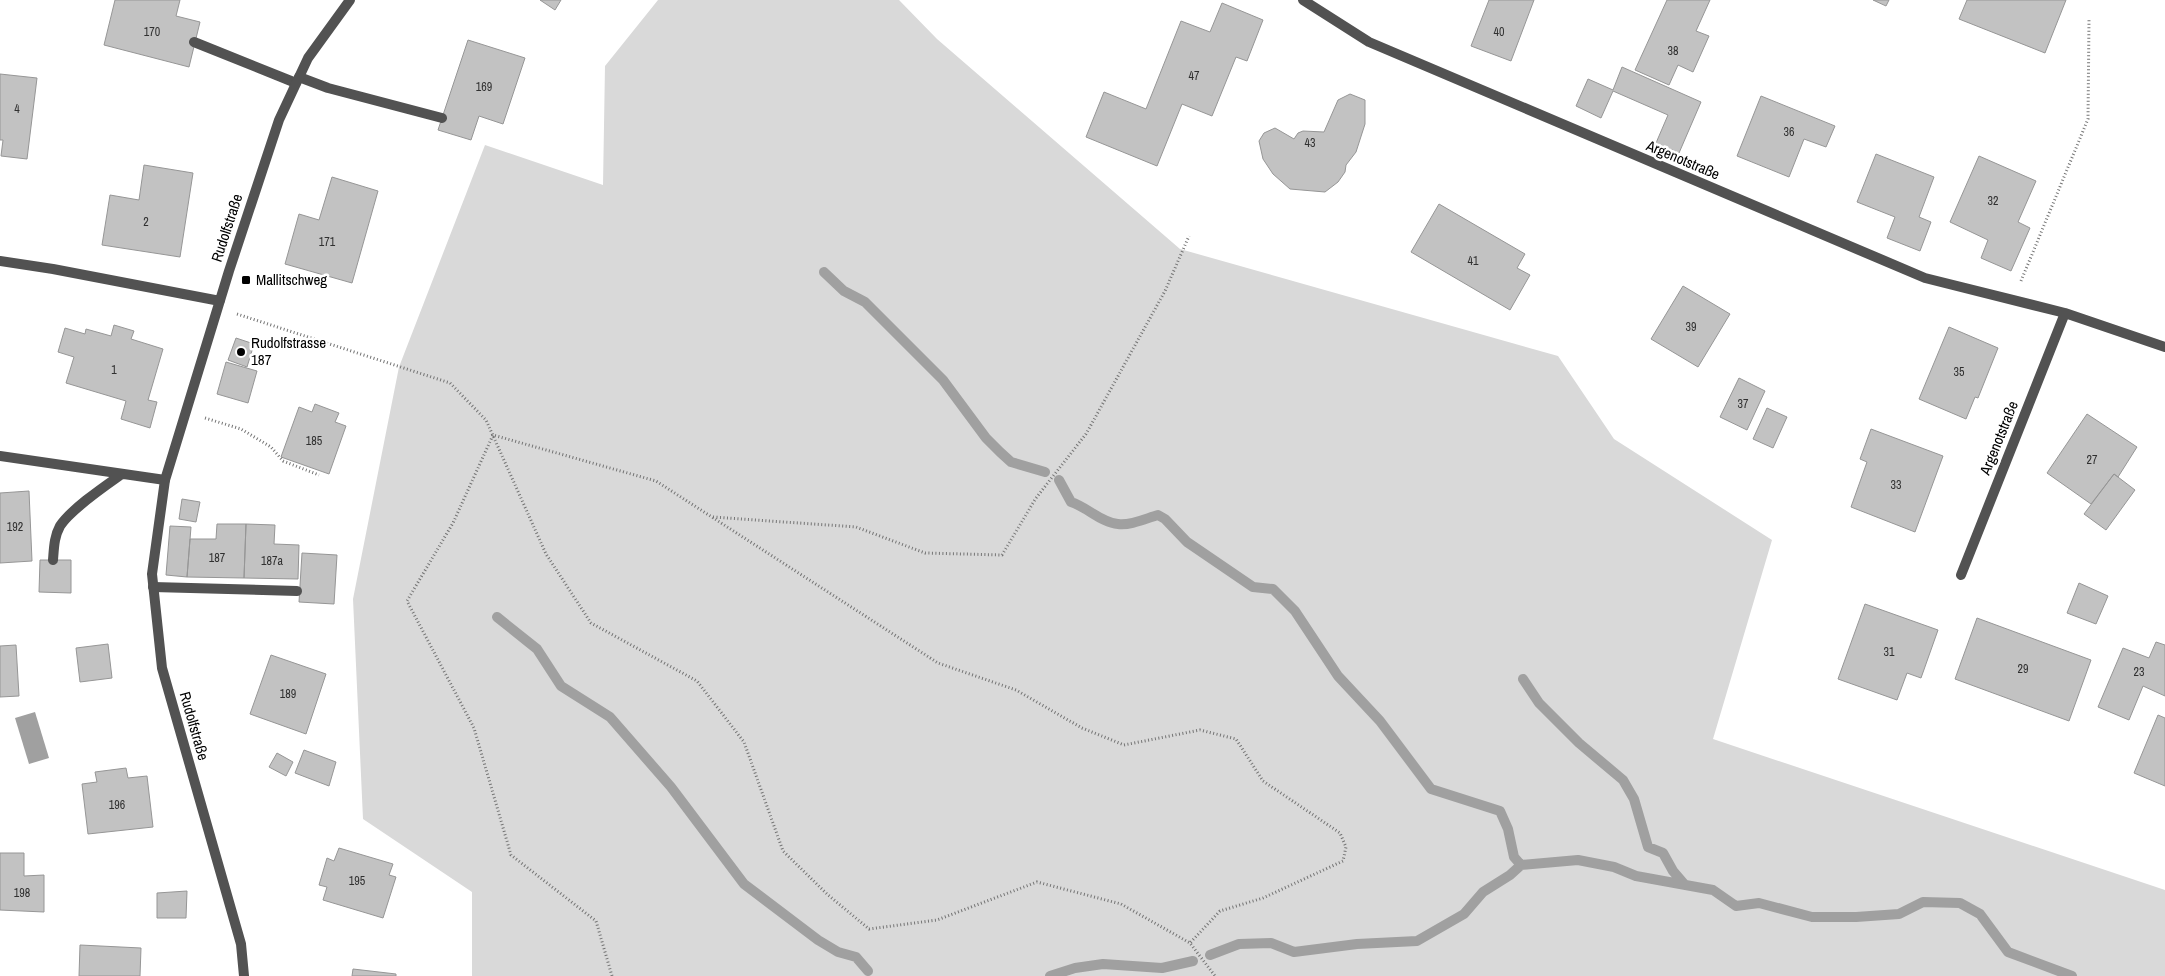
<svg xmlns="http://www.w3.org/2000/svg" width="2165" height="976" font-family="'Archivo Narrow',sans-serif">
<rect width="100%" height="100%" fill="#fff"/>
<path fill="#d9d9d9" d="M658,0H899L937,39L1180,249L1558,356L1614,439L1772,540L1713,739L2165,890V976H472V892L363,819L353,599L399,367L485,145L603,185L605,66Z"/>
<path fill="#a0a0a0" d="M35,712L49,758L29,764L15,718Z"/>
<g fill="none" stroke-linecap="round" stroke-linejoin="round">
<path stroke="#a0a0a0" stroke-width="10" d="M824,272L844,291L865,302L943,380L986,438L1000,452L1011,462L1045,472
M1059,480L1071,502C1087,507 1102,523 1118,524C1130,526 1147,518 1158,515L1165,519L1187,542L1253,587L1273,589L1295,611L1338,676L1380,721L1431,789L1500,811L1508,829L1514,857L1521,865
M497,617L537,649L561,686L610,717L671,787L744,884L818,940L838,952L856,957L868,971
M1523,679L1539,703L1579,743L1623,780L1634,799L1648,847L1663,853L1673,871L1685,885
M1210,955L1239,944L1271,943L1294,952L1357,944L1417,941L1464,914L1483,892L1510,875L1521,865L1578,860L1614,867L1636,876L1713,890L1736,906L1759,903L1812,917H1856L1899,914L1923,902L1960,903L1980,914L2008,952L2072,976
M1050,976L1075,968L1103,964L1162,968L1193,961"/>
</g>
<path fill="#c2c2c2" stroke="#969696" d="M115,0H180L176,16L200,22L189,67L104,45Z
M540,0H561L555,10Z
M1489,0H1534L1511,61L1471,46Z
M1667,0H1710L1696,31L1709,36L1693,72L1678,65L1669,85L1635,70Z
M1873,0H1889L1886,6Z
M1967,0H2066L2045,53L1959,19Z
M1222,3L1263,20L1247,61L1236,57L1212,116L1182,104L1157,166L1086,137L1104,92L1146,109L1181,21L1210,32Z
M468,40L525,58L503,124L479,116L471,140L438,130Z
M1622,67L1701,102L1679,153L1656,143L1668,115L1613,91L1601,118L1576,106L1588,79L1613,90Z
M0,74L37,78L27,159L1,156L3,140H0Z
M1350,94L1365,100V124L1356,152L1346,165L1345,172L1338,182L1325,192L1290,189L1273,174L1263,159L1259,141L1264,133L1275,128L1294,139L1298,133L1303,131L1324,132L1338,100Z
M1761,96L1835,126L1826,147L1804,139L1789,177L1737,156Z
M1876,154L1934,177L1919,217L1931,222L1920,251L1887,238L1895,217L1857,202Z
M1979,156L2036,181L2018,222L2030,228L2011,271L1981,258L1988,240L1950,222Z
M144,165L193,173L180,257L102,245L110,195L139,200Z
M332,177L378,191L352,283L285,264L299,214L319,220Z
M1439,204L1525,254L1517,268L1530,275L1510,310L1411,252Z
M1683,286L1730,314L1698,367L1651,339Z
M114,325L134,331L131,339L163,349L148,400L157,402L150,428L121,419L126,401L66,383L74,357L58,352L65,328L85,334L86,329L111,336Z
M1949,327L1998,348L1978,398L1975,397L1966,419L1919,399Z
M236,338L254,344L247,367L228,360Z
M226,362L257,371L248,403L217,394Z
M1739,378L1765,391L1747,430L1720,417Z
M315,404L339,413L335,422L346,426L329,474L281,457L299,407L312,412Z
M1767,408L1787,417L1773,448L1753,439Z
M2087,414L2137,447L2118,477L2114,474L2091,504L2047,473Z
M1871,429L1943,456L1915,532L1851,507L1867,462L1860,459Z
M2114,474L2135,490L2106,530L2084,514Z
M29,491L32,561L0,563V493Z
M182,499L200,502L196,522L179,519Z
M217,524H246L244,578L187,577L190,539H216Z
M246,524L275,525L274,544L299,545L298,579L244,578Z
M170,526L191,527L187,577L166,575Z
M302,553L337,555L334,604L299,602Z
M40,560H71V593L39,592Z
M2079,583L2108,596L2096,624L2067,613Z
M1865,604L1938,630L1921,678L1907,673L1897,700L1838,679Z
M1977,618L2091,660L2069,721L1955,679Z
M2156,642L2165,645V696L2143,686L2129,720L2098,707L2123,648L2149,658Z
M108,644L112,678L80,682L76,648Z
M16,645L19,696L0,697V646Z
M271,655L326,674L306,734L250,714Z
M2158,715L2165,718V786L2134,773Z
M304,750L336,762L329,786L295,773Z
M277,753L293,762L286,776L269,767Z
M126,768L128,778L147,776L153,827L88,834L82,784L97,782L95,772Z
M339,848L393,864L389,875L396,877L383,918L323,900L327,887L319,885L327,858L334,861Z
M0,853H24V876L44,875V912L0,910Z
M187,891L186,918H157V893Z
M80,945L141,948L140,976H79Z
M353,969L396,974V976H352Z"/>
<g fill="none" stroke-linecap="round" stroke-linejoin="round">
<path stroke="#747474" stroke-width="3" stroke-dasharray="1 2.5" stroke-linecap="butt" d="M2021,281L2088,119L2089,20
M237,314L450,383L486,420L546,554L591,623L697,681L744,742L783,851L827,894L869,929L937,920L1037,882L1121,904L1190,943L1215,976
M205,418L241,429L271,447L283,461L319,475
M713,517L856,527L925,553L1002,555L1036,498L1086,434L1165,291L1189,236
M612,976L596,921L511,855L474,728L407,601L453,523L493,435L656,481L938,663L1016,690L1082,728L1124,745L1200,730L1236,739L1263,781L1340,833L1346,847L1343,861L1263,898L1220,911L1190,943"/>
<path stroke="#525252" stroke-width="10" d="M194,42L296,83
M299,77L328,88L442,118
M0,456L165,480
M53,560C54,548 54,537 60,526C71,509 105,486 122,474
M153,587L297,591"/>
<path stroke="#525252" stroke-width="10" d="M1303,0L1369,42L1925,278L2065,313L2165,347
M0,261L53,269L220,301
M1961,575L2065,313
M244,976L241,944L162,668L152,574L165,480L229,271L279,120L308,58L350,0"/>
</g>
<g fill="#000" stroke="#fff" stroke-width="2">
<rect x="241" y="275" width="10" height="10" rx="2.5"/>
<circle cx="241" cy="352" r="5"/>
</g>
<g text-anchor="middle" stroke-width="5" stroke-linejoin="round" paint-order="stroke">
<g font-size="12" fill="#303030">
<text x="152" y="36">170</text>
<text x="1499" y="36">40</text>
<text x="1673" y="55">38</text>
<text x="1194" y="80">47</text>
<text x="484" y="91">169</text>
<text x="17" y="113">4</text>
<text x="1789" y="136">36</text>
<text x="1310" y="147">43</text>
<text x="1993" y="205">32</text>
<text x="146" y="226">2</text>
<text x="327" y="246">171</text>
<text x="1473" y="265">41</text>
<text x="1691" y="331">39</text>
<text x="114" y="374">1</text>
<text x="1959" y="376">35</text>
<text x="1743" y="408">37</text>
<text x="314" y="445">185</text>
<text x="2092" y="464">27</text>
<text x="1896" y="489">33</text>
<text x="15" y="531">192</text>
<text x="217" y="562">187</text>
<text x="272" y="565">187a</text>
<text x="1889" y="656">31</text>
<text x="2023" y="673">29</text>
<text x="2139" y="676">23</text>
<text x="288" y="698">189</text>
<text x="117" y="809">196</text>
<text x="357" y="885">195</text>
<text x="22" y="897">198</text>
</g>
<g font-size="15" fill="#000" stroke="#fff">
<text transform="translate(1683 160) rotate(23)" y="5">Argenotstraße</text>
<text transform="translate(227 228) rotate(-72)" y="5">Rudolfstraße</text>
<text transform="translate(1999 438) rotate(-68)" y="5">Argenotstraße</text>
<text transform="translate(194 726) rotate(74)" y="5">Rudolfstraße</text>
</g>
<g font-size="15" fill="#000" stroke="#fff" text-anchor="start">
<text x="256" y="285">Mallitschweg</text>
<text x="251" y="348">Rudolfstrasse<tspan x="251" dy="17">187</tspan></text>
</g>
</g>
</svg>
